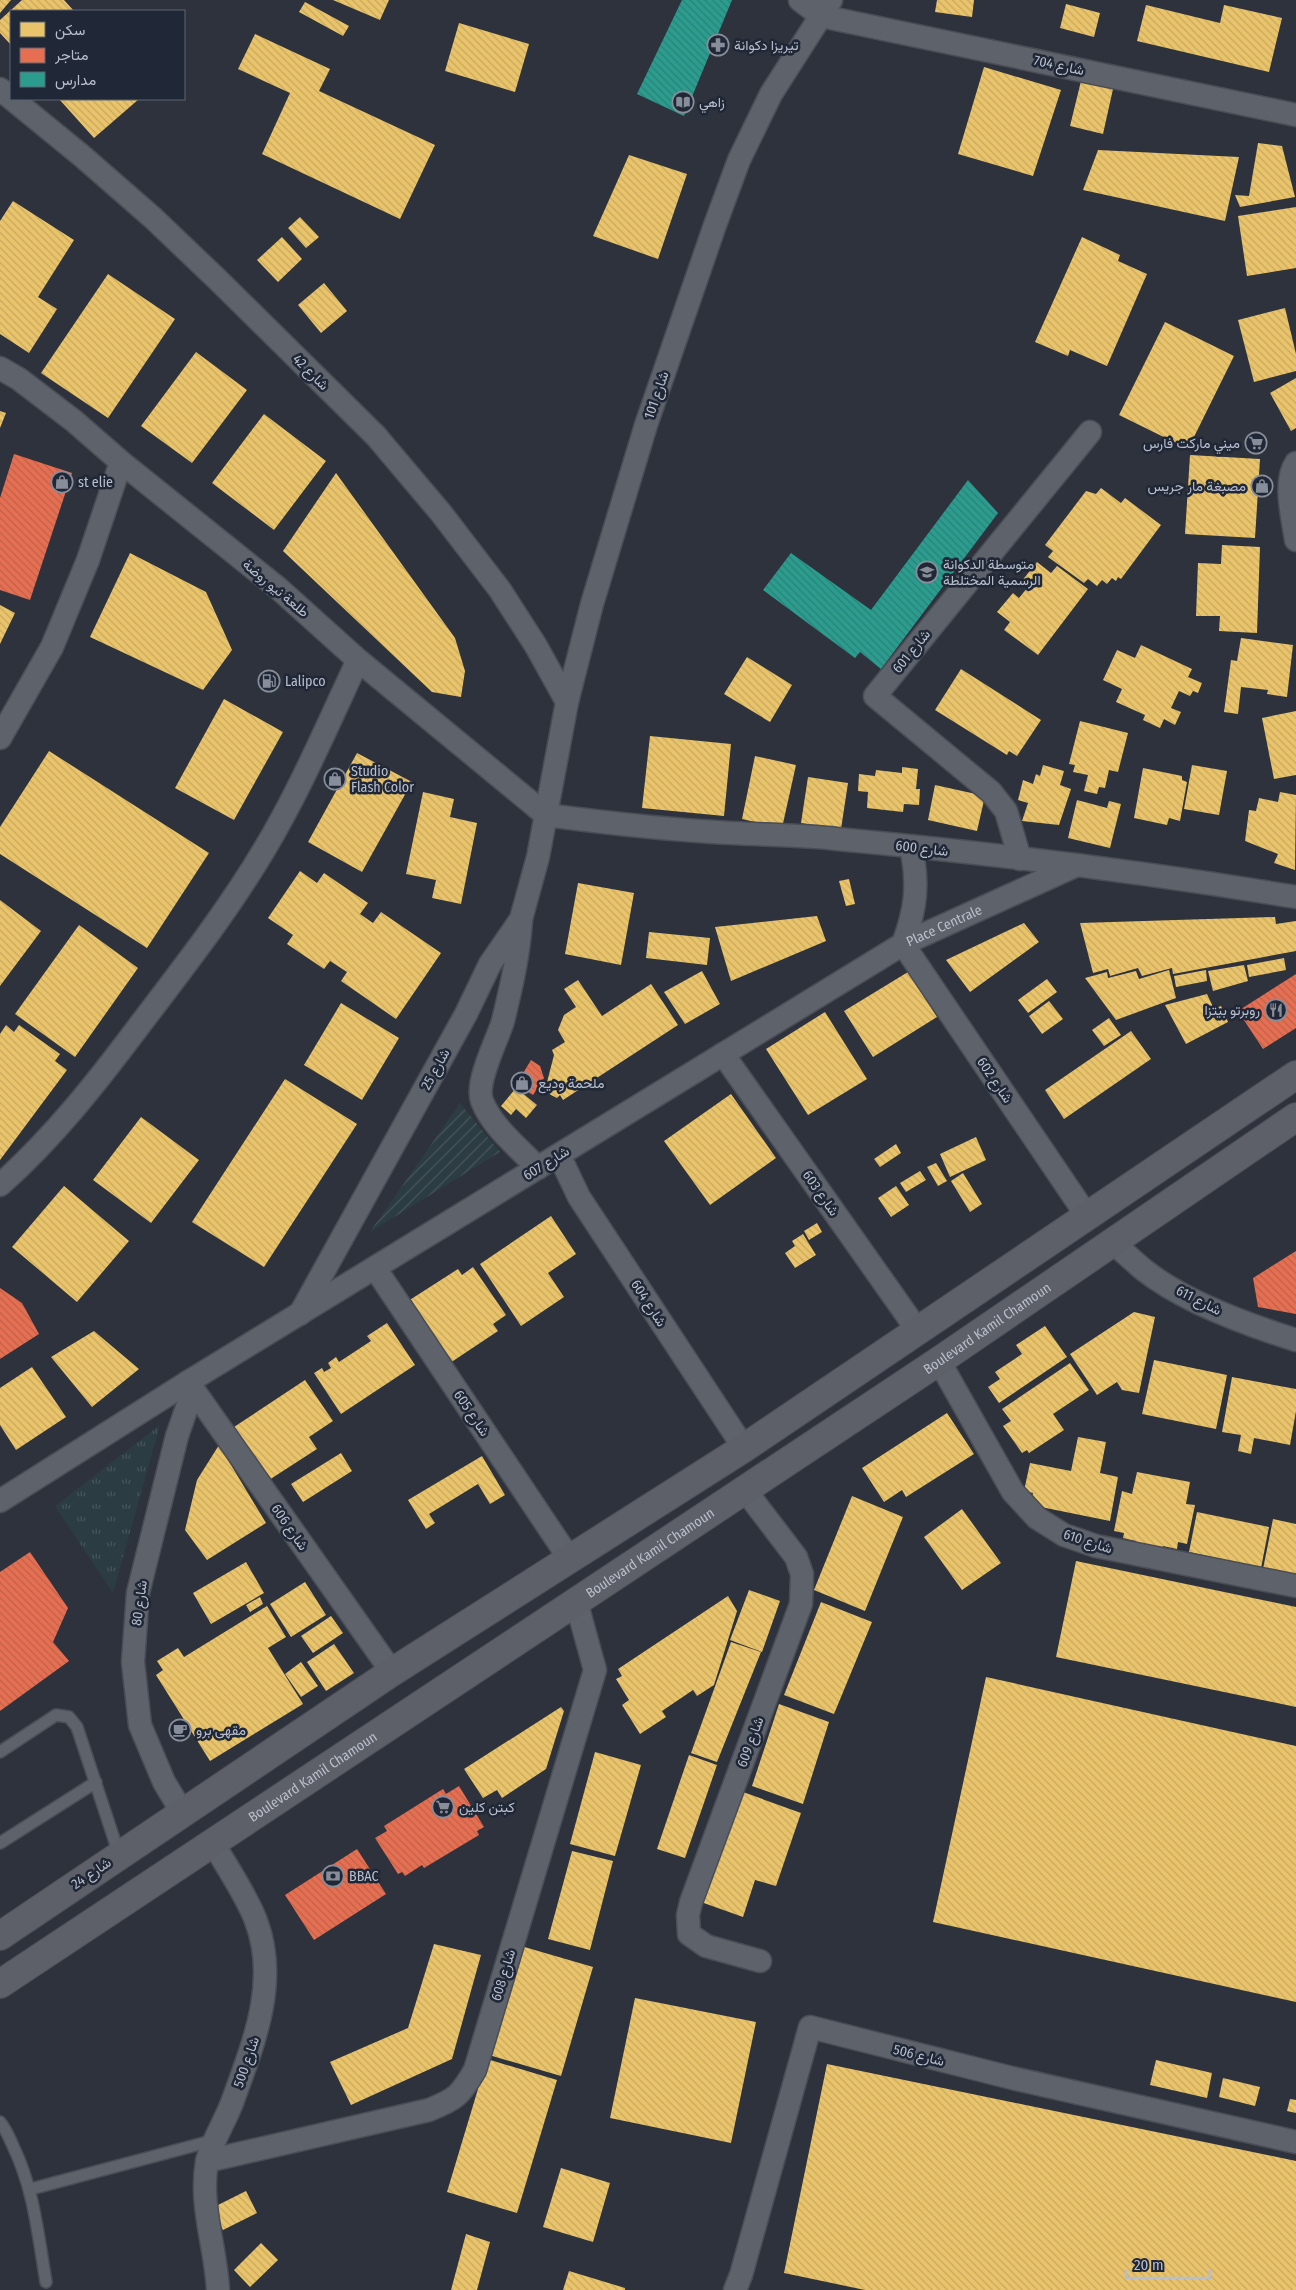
<svg xmlns="http://www.w3.org/2000/svg" width="1296" height="2290" font-family="'Fira Sans Condensed',Vazirmatn,sans-serif">
<defs>
<pattern id="park-tufts" width="24" height="20" patternUnits="userSpaceOnUse" patternTransform="scale(1.25)"><rect width="24" height="20" fill="#2b3c42"/><path d="M3 7l-1-3M5 7V3M7 7l1-3M15 17l-1-3M17 17v-4M19 17l1-3" fill="none" stroke="#48565c"/></pattern>
<pattern id="garden-furrows" width="10" height="10" patternUnits="userSpaceOnUse" patternTransform="scale(1.25)"><rect width="10" height="10" fill="#2b3c42"/><path d="M-1 1l2-2M0 10L10 0M9 11l2-2" fill="none" stroke="#48565c"/></pattern>
<pattern id="homes-back-hatch" width="6" height="6" patternUnits="userSpaceOnUse" patternTransform="scale(1.25)"><rect width="6" height="6" fill="#e9c46a"/><path d="M-1 5l2 2M0 0l6 6M5-1l2 2" fill="none" stroke="#c6a861"/></pattern>
<pattern id="shops-back-hatch" width="6" height="6" patternUnits="userSpaceOnUse" patternTransform="scale(1.25)"><rect width="6" height="6" fill="#e76f51"/><path d="M-1 5l2 2M0 0l6 6M5-1l2 2" fill="none" stroke="#bb624c"/></pattern>
<pattern id="schools-back-hatch" width="6" height="6" patternUnits="userSpaceOnUse" patternTransform="scale(1.25)"><rect width="6" height="6" fill="#2a9d8f"/><path d="M-1 5l2 2M0 0l6 6M5-1l2 2" fill="none" stroke="#2e7f76"/></pattern>
</defs>
<rect width="100%" height="100%" fill="#2e323c"/>
<path fill="url(#park-tufts)" d="M160,1425L113,1593L55,1506Z"/>
<path fill="url(#garden-furrows)" d="M460,1103L500,1152L370,1232Z"/>
<path fill="url(#homes-back-hatch)" d="M0,0H11L0,13Z
M22,0H64L74,11H11V45L0,33V20Z
M333,0H389L380,20Z
M937,0H974L972,17L935,12Z
M305,2L349,26L343,36L299,12Z
M1066,4L1100,13L1094,37L1060,28Z
M1146,5L1220,23L1224,5L1282,18L1269,72L1137,41Z
M459,23L529,44L515,92L445,71Z
M255,34L330,69L319,91L435,145L400,219L262,154L290,93L238,69Z
M984,67L1061,90L1033,176L958,154Z
M1081,81L1113,89L1103,134L1070,126Z
M59,99H139L94,138Z
M1258,143L1282,146L1295,197L1240,207L1235,195L1249,196Z
M1098,150L1239,157L1225,221L1083,190Z
M629,155L687,174L658,259L593,236Z
M13,201L74,240L38,297L57,309L29,353L0,334V221Z
M1296,207V268L1247,276L1238,216Z
M300,217L319,237L306,248L288,228Z
M282,237L302,259L278,282L257,260Z
M1082,237L1120,255L1118,261L1147,274L1107,366L1070,350L1068,356L1035,342Z
M108,274L175,319L108,418L41,373Z
M324,283L347,311L321,333L298,305Z
M1285,308L1296,354V371L1254,382L1238,320Z
M1165,322L1234,356L1188,449L1119,415Z
M196,352L247,390L192,463L141,426Z
M1296,378V428L1291,431L1270,393Z
M0,411L6,413L0,428Z
M264,414L326,461L274,530L212,483Z
M1190,455L1260,459L1255,538L1185,534Z
M336,473L455,638L465,671L461,697L432,692L283,551Z
M1101,488L1121,503L1125,498L1161,525L1121,579L1118,577L1116,581L1112,578L1107,584L1102,580L1097,586L1088,579L1084,583L1048,557L1053,551L1045,545L1086,491L1096,494Z
M1222,545L1260,547L1257,633L1219,631L1220,616H1196L1198,563L1221,564Z
M130,553L206,592L232,650L203,690L90,637Z
M1037,562L1051,573L1057,566L1088,589L1038,655L1004,630L1010,622L997,612L1013,593L1019,598L1028,587L1021,582Z
M0,605L15,613L0,644Z
M1241,638L1293,645L1287,697L1267,694L1268,690L1241,687L1238,714L1224,712L1231,660L1237,661Z
M1141,645L1192,669L1188,677L1202,683L1198,693L1193,691L1190,696L1179,691L1171,708L1181,712L1175,725L1164,719L1160,728L1143,720L1145,715L1116,702L1122,689L1103,680L1117,650L1135,658Z
M747,657L792,685L770,722L724,694Z
M961,669L1041,720L1017,756L1009,751L1007,755L935,710Z
M224,699L283,732L234,820L175,788Z
M1296,711V775L1274,779L1262,718Z
M1080,721L1128,733L1118,772L1109,770L1105,788L1099,787L1097,794L1084,791L1088,775L1073,772L1075,765L1069,764Z
M650,736L731,744L724,816L642,808Z
M49,751L209,853L147,948L0,854V827Z
M357,753L412,782L362,872L308,842Z
M755,756L796,765L782,828L742,819Z
M1043,765L1064,771L1060,785L1071,789L1059,825L1022,821L1028,803L1018,800L1023,780L1033,784L1036,774L1040,776Z
M1192,765L1227,771L1219,815L1184,809Z
M902,767L918,769L916,789H920L919,805L904,804L903,812L867,808L868,792L858,791L859,774L875,776L876,770L902,773Z
M1143,768L1182,776V780L1187,782L1180,821L1169,818L1167,825L1134,818Z
M808,777L848,783L841,829L801,823Z
M935,785L985,796L977,831L928,820Z
M423,792L454,799L450,817L477,823L461,904L432,898L436,880L406,874Z
M1280,792L1296,795L1295,870L1274,863L1278,854L1245,841L1249,810L1256,811L1259,798L1278,802Z
M1077,800L1107,808L1109,801L1121,804L1110,848L1068,838Z
M300,871L317,883L324,873L368,903L360,914L373,923L381,912L441,953L396,1019L341,981L347,972L330,961L324,969L287,944L293,935L268,918Z
M849,879L855,904L846,906L839,881Z
M578,883L634,893L621,965L565,954Z
M0,900L41,931L0,986Z
M817,916L826,941L731,981L715,927Z
M1275,917L1276,924L1296,921V951L1173,974L1172,968L1142,976L1138,968L1110,976L1108,969L1093,973L1080,923Z
M1024,923L1039,942L970,992L946,960Z
M79,925L138,968L75,1057L15,1014Z
M649,932L710,938L707,965L646,958Z
M1284,958L1286,970L1249,977L1247,965Z
M1244,965L1248,981L1213,991L1208,971Z
M1169,970L1176,998L1116,1020L1085,978L1107,972L1108,978L1136,971L1139,979Z
M1206,970L1207,981L1176,987L1174,976Z
M702,971L720,1004L685,1024L664,992Z
M908,972L937,1017L873,1057L844,1011Z
M1047,979L1057,992L1028,1013L1018,1000Z
M578,980L602,1016L651,984L678,1025L563,1100L560,1095L557,1098L551,1095L545,1090L554,1055L552,1050L565,1042L558,1030L564,1015L576,1007L564,989Z
M1207,994L1214,1009L1221,1006L1228,1022L1186,1044L1165,1005Z
M1049,1001L1063,1019L1042,1034L1029,1016Z
M341,1003L399,1038L362,1100L304,1065Z
M825,1012L867,1079L808,1115L766,1049Z
M1109,1018L1121,1035L1104,1046L1092,1030Z
M6,1025L14,1032L19,1025L60,1054L55,1061L67,1070L0,1160V1034Z
M1131,1031L1151,1059L1064,1119L1045,1090Z
M285,1079L357,1124L264,1267L192,1222Z
M516,1088L537,1105L526,1118L516,1109L511,1115L501,1106Z
M731,1094L776,1158L710,1205L664,1141Z
M141,1117L199,1160L151,1223L93,1180Z
M976,1137L986,1160L950,1177L940,1154Z
M896,1144L901,1153L880,1167L874,1159Z
M936,1163L947,1181L938,1186L927,1167Z
M920,1171L926,1180L906,1192L900,1183Z
M963,1173L982,1204L970,1212L951,1181Z
M64,1186L129,1241L77,1302L12,1247Z
M896,1186L909,1205L891,1217L878,1198Z
M551,1216L576,1254L548,1273L564,1297L521,1326L480,1264Z
M817,1223L822,1232L809,1240L804,1231Z
M803,1234L816,1255L795,1268L785,1253L795,1246L792,1241Z
M473,1267L506,1315L493,1324L498,1331L447,1365L405,1303L458,1269L462,1275Z
M1134,1312L1155,1317L1139,1393L1122,1390L1117,1382L1097,1395L1070,1354Z
M387,1323L415,1365L341,1414L314,1373L322,1368L324,1372L331,1368L328,1363L336,1357L339,1362L371,1341L367,1336Z
M1045,1326L1067,1357L999,1403L988,1387L1000,1379L995,1372L1022,1354L1016,1345Z
M94,1331L139,1369L92,1407L51,1357Z
M1154,1360L1227,1375L1216,1429L1142,1414Z
M1070,1363L1089,1390L1053,1414L1064,1430L1029,1453L1027,1450L1022,1453L1003,1426L1011,1421L1002,1409Z
M32,1367L66,1417L16,1450L0,1425V1388Z
M1232,1377L1296,1389V1411L1290,1445L1254,1438L1251,1454L1238,1451L1241,1435L1222,1432Z
M305,1380L333,1421L309,1437L317,1449L269,1480L234,1427Z
M947,1413L974,1454L906,1497L902,1490L884,1502L862,1468Z
M1078,1437L1106,1442L1100,1473L1118,1477L1110,1521L1031,1505L1033,1493L1024,1491L1030,1463L1071,1471Z
M219,1445L266,1523L207,1560L185,1530L197,1480Z
M341,1453L352,1471L303,1502L291,1484Z
M482,1456L505,1495L490,1504L478,1484L429,1514L435,1523L426,1529L408,1500Z
M1137,1472L1190,1482L1186,1504L1195,1505L1187,1544L1178,1542L1177,1549L1163,1546L1162,1550L1135,1545L1136,1541L1123,1538L1124,1533L1114,1531L1122,1491L1132,1494Z
M852,1496L903,1517L865,1611L814,1590Z
M962,1509L1001,1563L962,1590L924,1537Z
M1197,1512L1269,1527L1261,1568L1189,1552Z
M1273,1519L1296,1524V1576L1263,1569Z
M1076,1561L1296,1607V1707L1056,1657Z
M246,1562L264,1593L211,1624L193,1593Z
M305,1582L326,1615L291,1637L270,1604Z
M749,1590L780,1601L762,1652L730,1640Z
M728,1596L737,1611L714,1685L697,1696L693,1690L662,1711L666,1717L640,1734L622,1705L629,1700L616,1679L622,1676L618,1669Z
M260,1597L263,1604L250,1612L246,1605Z
M821,1602L872,1622L834,1714L784,1695Z
M267,1606L286,1637L268,1648L303,1704L210,1761L156,1675L163,1670L157,1661L178,1648L184,1657Z
M331,1616L343,1633L313,1653L301,1636Z
M731,1642L761,1652L717,1762L691,1753Z
M334,1644L354,1673L326,1691L307,1662Z
M301,1662L318,1686L301,1697L285,1674Z
M986,1677L1296,1746V2002L933,1922Z
M779,1704L829,1722L803,1804L752,1786Z
M561,1707L564,1711L546,1769L502,1798L497,1790L483,1798L464,1769Z
M595,1752L641,1765L615,1856L570,1844Z
M689,1755L717,1765L685,1858L657,1849Z
M743,1792L801,1813L776,1886L755,1880L743,1917L701,1902Z
M572,1851L613,1861L590,1950L548,1939Z
M434,1944L481,1955L452,2059L351,2105L330,2062L408,2028Z
M521,1946L593,1967L561,2076L489,2055Z
M635,1998L756,2022L731,2143L610,2118Z
M487,2059L557,2080L517,2213L447,2192Z
M1156,2060L1212,2073L1207,2098L1150,2085Z
M827,2064L1296,2161V2290H865L784,2273Z
M1223,2078L1260,2087L1255,2106L1219,2097Z
M1290,2099L1296,2100V2113L1287,2111Z
M561,2168L610,2183L593,2242L543,2227Z
M246,2191L257,2213L223,2230L212,2208Z
M466,2234L490,2242L477,2290H451Z
M261,2243L278,2260L250,2287L234,2270Z
M569,2271L625,2288V2290H563Z"/>
<path fill="url(#shops-back-hatch)" d="M14,454L72,473L30,600L0,590V498Z
M1296,974V1028L1263,1049L1238,1011Z
M531,1060L540,1066L544,1078L533,1095L516,1085Z
M1296,1251V1314L1258,1307L1253,1278Z
M0,1288L22,1303L39,1334L0,1359Z
M30,1552L68,1608L53,1642L69,1661L0,1711V1572Z
M459,1786L484,1827L477,1831L479,1835L424,1868L422,1865L405,1876L402,1872L398,1874L375,1838L387,1831L384,1826L443,1789L446,1794Z
M357,1849L386,1894L314,1940L285,1895Z"/>
<path fill="url(#schools-back-hatch)" d="M682,0H732L684,116L637,94Z
M968,480L998,513L881,669L860,652L855,658L763,590L791,553L871,610Z"/>
<g fill="none" stroke-linecap="round" stroke-linejoin="round">
<g stroke="#4a4d55" stroke-width="14">
<path id="service" d="M0,1752L56,1715L69,1717L77,1727L119,1854
M0,1843L96,1782
M0,2122C6,2129 9,2137 13,2146C34,2189 38,2235 46,2282
M31,2189L215,2140"/>
</g>
<g stroke="#4a4d55" stroke-width="25">
<g id="minor">
<path d="M800,0L821,16L1296,115"/>
<path d="M0,89L82,156L153,218L218,280L376,436L441,513L500,590L536,646L567,702"/>
<path d="M0,368L19,379L74,421L121,462L278,588L358,660L546,815"/>
<path d="M1296,463C1283,482 1293,519 1296,540"/>
<path d="M0,738L52,647L88,560L121,462"/>
<path d="M546,815C607,823 669,830 731,833C766,835 802,835 837,839C990,853 1144,872 1296,897"/>
<path d="M1020,859L1006,811L991,792L875,696L1090,432"/>
<path d="M521,920C519,954 511,988 503,1021C497,1041 475,1082 482,1101C492,1127 519,1148 538,1168"/>
<path d="M903,944L1087,1216"/>
<path d="M903,944C916,909 919,884 911,847"/>
<path d="M723,1054L918,1331"/>
<path d="M559,1155L579,1197L744,1448"/>
<path d="M0,1185C53,1138 97,1082 139,1026C183,968 227,912 264,850C300,790 328,724 358,660"/>
<path d="M1112,1242C1123,1251 1133,1261 1144,1270C1183,1301 1248,1325 1296,1340"/>
<path d="M375,1268L569,1558"/>
<path d="M300,1314L466,1014L490,964L521,919L538,857L567,702L592,604L646,425L715,225L739,160L771,94L831,0"/>
<path d="M939,1361L1013,1492L1037,1518L1064,1535L1096,1546L1296,1586"/>
<path d="M188,1382L392,1672"/>
<path d="M745,1490L796,1557L802,1574L801,1604L691,1902L688,1915L689,1934L706,1946L760,1961"/>
<path id="s1" d="M0,1501L188,1382L903,944L1077,865"/>
<path d="M182,1812L164,1782L140,1725L133,1662L138,1593L177,1436L193,1390"/>
<path d="M212,1841C226,1866 247,1896 256,1921C279,1981 254,2042 233,2100C227,2118 209,2147 207,2162C199,2204 216,2248 218,2290"/>
<path d="M207,2161L429,2110C456,2099 460,2096 475,2070L595,1670L576,1601"/>
<path d="M735,2290L741,2275L810,2027L1012,2078L1296,2142"/>
</g>
</g>
<g stroke="#4a4d55" stroke-width="30">
<g id="secondary">
<path d="M0,1936L392,1672L744,1448L1296,1075"/>
<path id="s2" d="M0,1984L939,1361L1296,1117"/>
</g>
</g>
<use href="#service" stroke="#5e626a" stroke-width="11"/>
<use href="#minor" stroke="#5e626a" stroke-width="22"/>
<use href="#secondary" stroke="#5d6068" stroke-width="28"/>
</g>
<defs>
<g id="pharmacy-ring" transform="scale(1.125)"><circle r="9.5" fill="#202837" stroke="#888d9a" stroke-width="1.5"/><path d="M-2-6h4v4h4v4h-4v4h-4v-4h-4v-4h4Z" fill="#888d9a"/></g>
<g id="library-ring" transform="scale(1.125)"><circle r="9.5" fill="#202837" stroke="#888d9a" stroke-width="1.5"/><path d="M-6-4Q-3-5.5-.7-3.5V5Q-3 3-6 4ZM6-4Q3-5.5 .7-3.5V5Q3 3 6 4Z" fill="#888d9a"/></g>
<g id="supermarket-ring" transform="scale(1.125)"><circle r="9.5" fill="#202837" stroke="#888d9a" stroke-width="1.5"/><path d="M-6-5.5h2.5l.6 2H6L4.5 2H-2.5L-4.4-4H-6ZM-1.5 3.2a1.3 1.3 0 1 0 .1 0ZM3 3.2a1.3 1.3 0 1 0 .1 0Z" fill="#888d9a"/></g>
<g id="shop-ring" transform="scale(1.125)"><circle r="9.5" fill="#202837" stroke="#888d9a" stroke-width="1.5"/><path d="M-5-2.5h2.3a2.7 3.5 0 0 1 5.4 0H5L5.5 6h-11ZM-1.5-2.5h3a1.5 2.3 0 0 0-3 0Z" fill="#888d9a"/></g>
<g id="school-ring" transform="scale(1.125)"><circle r="9.5" fill="#202837" stroke="#888d9a" stroke-width="1.5"/><path d="M0-5L7-2L0 1L-7-2ZM-4 1L0 2.5L4 1V4Q0 6-4 4Z" fill="#888d9a"/></g>
<g id="fuel-ring" transform="scale(1.125)"><circle r="9.5" fill="#202837" stroke="#888d9a" stroke-width="1.5"/><path d="M-5.5-6h7V0h2V4h1.3V-2.5L3-4.5l.8-.8L6-3V5H2.5V1h-1V6h-7ZM-4.2-4.7v3.2H.2V-4.7Z" fill="#888d9a"/></g>
<g id="restaurant-ring" transform="scale(1.125)"><circle r="9.5" fill="#202837" stroke="#888d9a" stroke-width="1.5"/><path d="M-5-6h1v4h1v-4h1v4h1v-4h1v5L-1.5 .5V6h-2V.5L-5-1ZM5-6V6H3V1.5H1.5Q1.5-4 5-6Z" fill="#888d9a"/></g>
<g id="cafe-ring" transform="scale(1.125)"><circle r="9.5" fill="#202837" stroke="#888d9a" stroke-width="1.5"/><path d="M-5.5-4.5H6V0H3Q3 3.5 0 3.5H-2.5Q-5.5 3.5-5.5 0ZM3-3.2v2h1.7v-2ZM-6 4.5H4V6H-6Z" fill="#888d9a"/></g>
<g id="bank-ring" transform="scale(1.125)"><circle r="9.5" fill="#202837" stroke="#888d9a" stroke-width="1.5"/><path d="M-6-4H6V4H-6ZM0-2.3a2.3 2.3 0 1 0 0 4.6a2.3 2.3 0 1 0 0-4.6Z" fill="#888d9a"/></g>
</defs>
<g fill-rule="evenodd">
<use href="#pharmacy-ring" x="718" y="45"/>
<use href="#library-ring" x="683" y="102"/>
<use href="#supermarket-ring" x="1256" y="443"/>
<use href="#shop-ring" x="62" y="482"/>
<use href="#shop-ring" x="1262" y="486"/>
<use href="#school-ring" x="927" y="572"/>
<use href="#fuel-ring" x="269" y="681"/>
<use href="#shop-ring" x="335" y="779"/>
<use href="#restaurant-ring" x="1276" y="1010"/>
<use href="#shop-ring" x="522" y="1083"/>
<use href="#cafe-ring" x="180" y="1730"/>
<use href="#supermarket-ring" x="443" y="1807"/>
<use href="#bank-ring" x="333" y="1876"/>
</g>
<g text-anchor="middle" stroke-width="5" stroke-linejoin="round" paint-order="stroke">
<g font-size="14" fill="#b9becc" stroke="#202837" text-anchor="start">
<text x="734" y="50">تيريزا دكوانة</text>
<text x="699" y="107">زاهي</text>
<text x="1240" y="448" text-anchor="end">ميني ماركت فارس</text>
<text x="78" y="487">st elie</text>
<text x="1246" y="491" text-anchor="end">مصبغة مار جريس</text>
<text x="943" y="569">متوسطة الدكوانة<tspan x="943" dy="16">الرسمية المختلطة</tspan></text>
<text x="285" y="686">Lalipco</text>
<text x="351" y="776">Studio<tspan x="351" dy="16">Flash Color</tspan></text>
<text x="1260" y="1015" text-anchor="end">روبرتو بيتزا</text>
<text x="538" y="1088">ملحمة وديع</text>
<text x="196" y="1735">مقهى برو</text>
<text x="459" y="1812">كبتن كلين</text>
<text x="349" y="1881">BBAC</text>
</g>
<g font-size="14" fill="#b9becc" stroke="#202837">
<text transform="translate(1059 65) rotate(12)" y="5">شارع 704</text>
<text transform="translate(311 372) rotate(45)" y="5">شارع 42</text>
<text transform="translate(656 395) rotate(-71)" y="5">شارع 101</text>
<text transform="translate(276 588) rotate(40)" y="5">طلعة نيو روضة</text>
<text transform="translate(911 651) rotate(-51)" y="5">شارع 601</text>
<text transform="translate(922 848) rotate(7)" y="5">شارع 600</text>
<text dy="5" stroke="none"><textPath href="#s1" startOffset="1106">Place Centrale</textPath></text>
<text transform="translate(435 1069) rotate(-61)" y="5">شارع 25</text>
<text transform="translate(995 1080) rotate(56)" y="5">شارع 602</text>
<text transform="translate(546 1163) rotate(-32)" y="5">شارع 607</text>
<text transform="translate(821 1193) rotate(55)" y="5">شارع 603</text>
<text transform="translate(1199 1300) rotate(27)" y="5">شارع 611</text>
<text transform="translate(649 1303) rotate(57)" y="5">شارع 604</text>
<text dy="5" stroke="none"><textPath href="#s2" startOffset="1185">Boulevard Kamil Chamoun</textPath></text>
<text transform="translate(472 1413) rotate(56)" y="5">شارع 605</text>
<text transform="translate(290 1527) rotate(55)" y="5">شارع 606</text>
<text transform="translate(1088 1541) rotate(18)" y="5">شارع 610</text>
<text dy="5" stroke="none"><textPath href="#s2" startOffset="780">Boulevard Kamil Chamoun</textPath></text>
<text transform="translate(139 1603) rotate(-82)" y="5">شارع 80</text>
<text transform="translate(750 1742) rotate(-70)" y="5">شارع 609</text>
<text dy="5" stroke="none"><textPath href="#s2" startOffset="375">Boulevard Kamil Chamoun</textPath></text>
<text transform="translate(91 1873) rotate(-34)" y="5">شارع 24</text>
<text transform="translate(503 1975) rotate(-73)" y="5">شارع 608</text>
<text transform="translate(919 2055) rotate(14)" y="5">شارع 506</text>
<text transform="translate(246 2062) rotate(-71)" y="5">شارع 500</text>
</g>
</g>
<rect x="10" y="10" width="175" height="90" fill="#202837" stroke="#5d6473"/>
<rect x="20" y="22" width="25" height="15" fill="#e9c46a" stroke="#5d6473"/>
<text x="55" y="35" font-size="15" fill="#b9becc">سكن</text>
<rect x="20" y="48" width="25" height="15" fill="#e76f51" stroke="#5d6473"/>
<text x="55" y="60" font-size="15" fill="#b9becc">متاجر</text>
<rect x="20" y="72" width="25" height="15" fill="#2a9d8f" stroke="#5d6473"/>
<text x="55" y="85" font-size="15" fill="#b9becc">مدارس</text>
<path d="M1126 2270v8h84v-8" fill="none" stroke="#b9becc" stroke-width="2.5"/>
<text x="1134" y="2270" font-size="15" fill="#b9becc" stroke="#202837" stroke-width="4" paint-order="stroke">20 m</text>
</svg>
